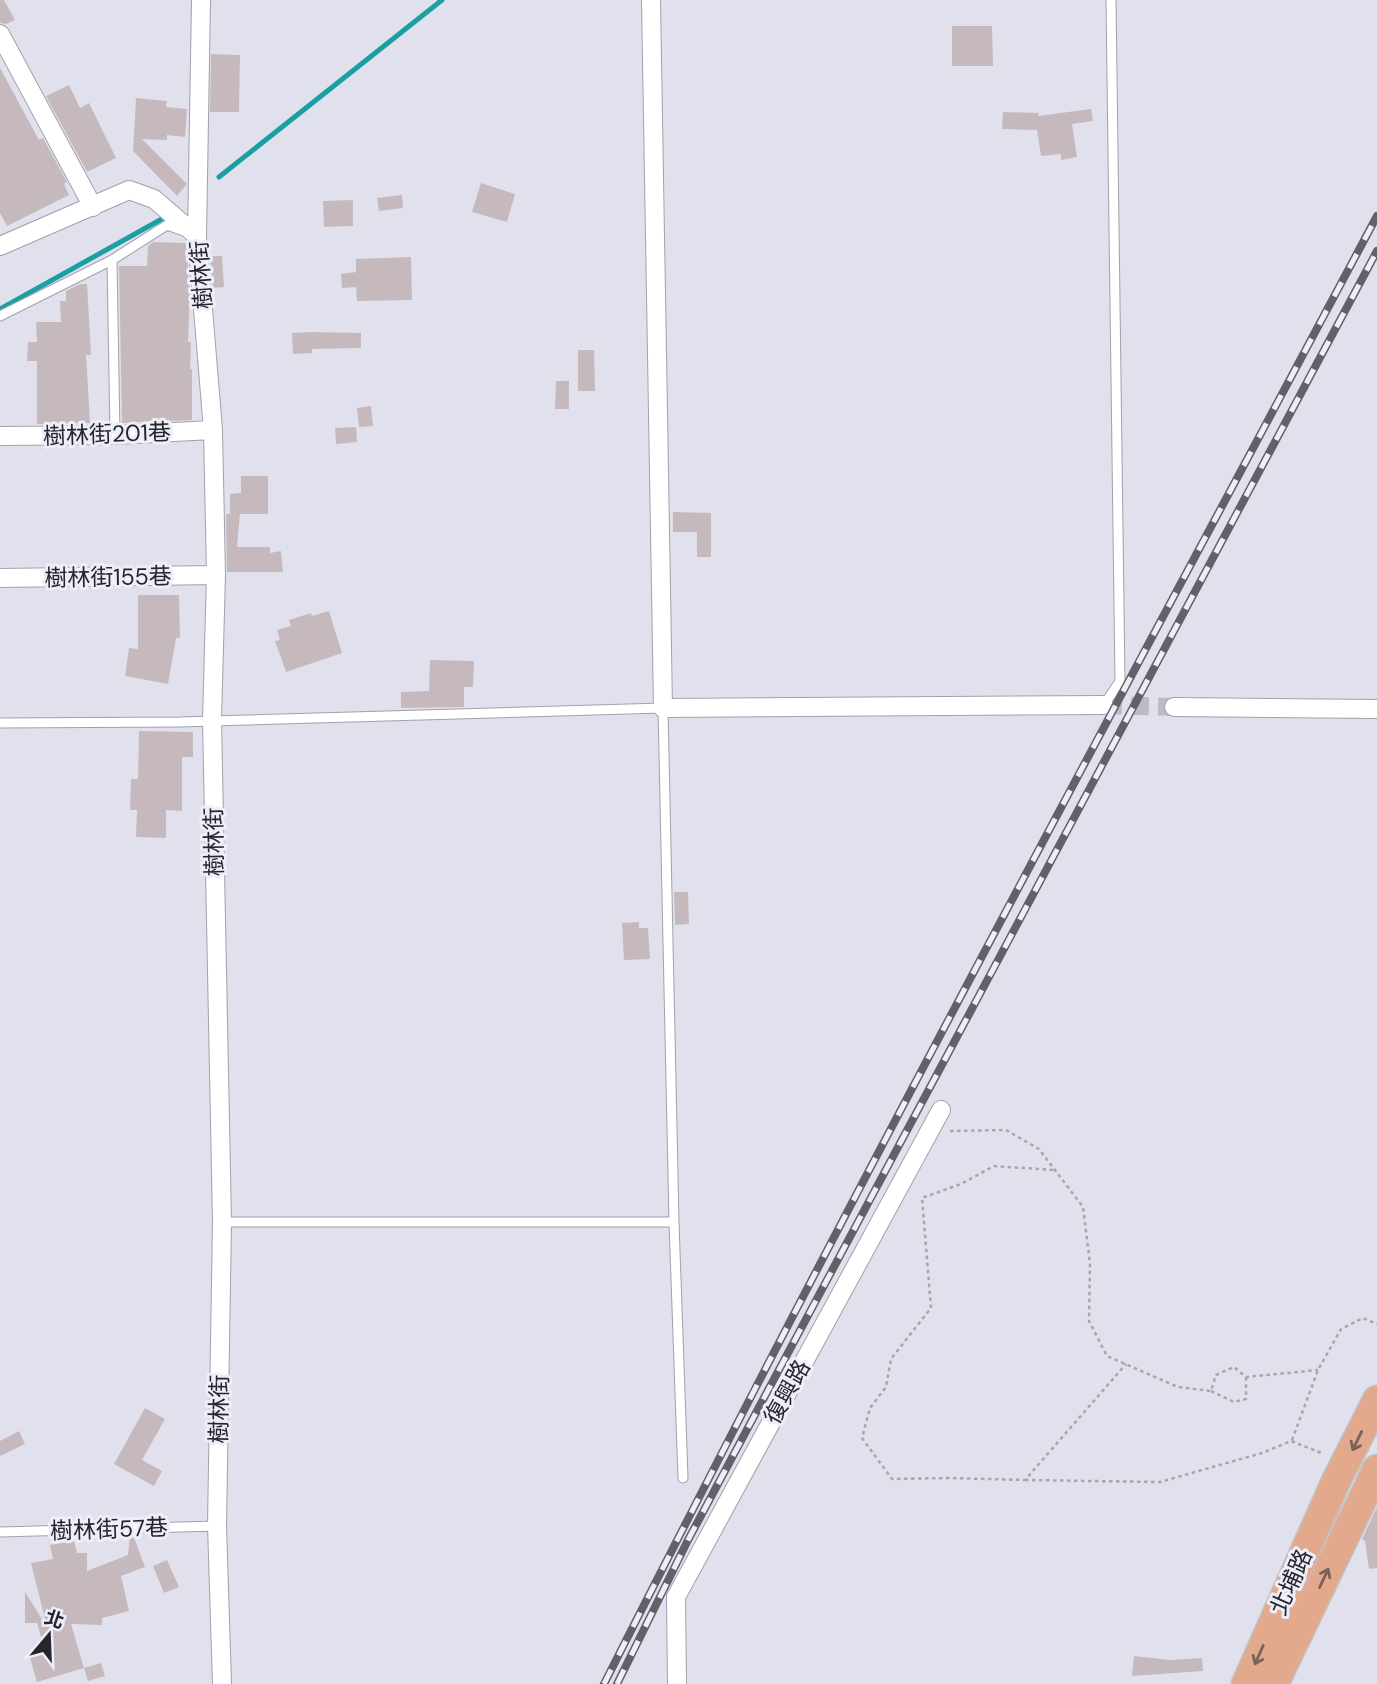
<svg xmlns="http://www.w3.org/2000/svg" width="1377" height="1684" font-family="'DM Sans','Noto Sans TC',sans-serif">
<rect width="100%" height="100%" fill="#e1e1ed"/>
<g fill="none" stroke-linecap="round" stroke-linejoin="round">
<path stroke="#1aa0a2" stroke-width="5" d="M219,177L442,0
M0,309L169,215"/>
</g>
<path fill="#c6b9be" d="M0,0H4L15,20L6,24L0,23Z
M952,26H992L993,66H952Z
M211,54L240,55L239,112H210Z
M0,68L39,140L43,138L67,182L64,184L69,195L7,226L0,213Z
M69,85L80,108L89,103L116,158L87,172L46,96Z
M136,98L167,101L166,107L187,109L185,137L167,135V140L142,139L187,184L177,196L133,151Z
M1091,109L1093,121L1072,124L1077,157L1061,160V154L1041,156L1037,130L1002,129L1003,112L1039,113L1038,116Z
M481,183L515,194L507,222L472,212Z
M402,195L403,208L379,211L377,198Z
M353,200V226L324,227L323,201Z
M153,242L186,243L190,292L188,342H191L190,369H192V420L122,423L119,266H147L148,246Z
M210,256H222L224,287L213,288Z
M411,257L412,300L357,301L356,287L342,288L341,274L356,272V259Z
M80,284H87L91,355H86L90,423L37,424V361H27L28,342H37L36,322H61L60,301H66V291Z
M311,332L361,333V348L312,349V353L293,354L292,333Z
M578,350H594L595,391H578Z
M556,381H569V409H555Z
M371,406L373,426L359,427L357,408Z
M356,427L357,442L336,444L335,428Z
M241,476H268V514H235H240L237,547H270V553L281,551L283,572H227L226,514H230V494L241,493Z
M673,512L711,513V557H697V532H673Z
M138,595H179L180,638H176L168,684L125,676L129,648L138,649Z
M329,611L342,653L286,672L275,641L280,640L277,630L291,626L289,620L311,613L312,616Z
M430,660L474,661L473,687H464V707L401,708V692L429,691Z
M139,731L193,732V757H182V811L166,810V838L136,837L137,810H130L131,779H138Z
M674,892H688L689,924L675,925Z
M639,922V928H648L650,959L624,960L622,923Z
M145,1408L165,1419L142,1460L162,1471L154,1486L114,1464Z
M19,1431L25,1444L0,1456V1441Z
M1377,1507V1568L1369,1569L1365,1541L1362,1539Z
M130,1535H133L145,1567L121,1576L129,1611L102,1618V1625L71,1624L84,1668L37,1682L30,1658L46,1653L37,1623H25V1592L47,1627L31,1563L53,1559L50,1545L74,1541L77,1553H87V1571L128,1555Z
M167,1560L179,1587L164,1593L153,1566Z
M1134,1656L1170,1660L1202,1658L1203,1671L1132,1676Z
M101,1663L105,1676L88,1681L84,1668Z"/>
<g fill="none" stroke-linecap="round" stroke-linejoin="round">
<path stroke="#bcbcc6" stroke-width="18" stroke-dasharray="18 9" stroke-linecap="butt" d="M1104,705L1174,707"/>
<g stroke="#a1a1ad" stroke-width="11">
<path id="service" d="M112,260L115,435
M0,316L112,260L167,225L184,231
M1104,705L1120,681L1111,0
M0,723L180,722L663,708L674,1222H222
M674,1222L683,1478
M0,1532L217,1526"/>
</g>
<g stroke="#a1a1ad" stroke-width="20">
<path id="minor" d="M201,0L197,236L213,430L216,575L212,720L222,1222L217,1526L222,1684
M651,0L663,708L1104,705
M0,34L93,207
M0,246L129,190L154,199L197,236
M0,436L115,435L213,430
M0,578L216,575
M1174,707L1377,709
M677,1684L676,1597L941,1110"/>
</g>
<g stroke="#c2c2c3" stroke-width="31">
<path id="primary" d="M1246,1684L1336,1481L1377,1400
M1274,1684L1377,1469"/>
</g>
<path stroke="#a6a6b0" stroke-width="2.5" stroke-dasharray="3.5 3.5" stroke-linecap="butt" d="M950,1131L1006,1130L1039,1149L1083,1207L1090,1264L1089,1321L1107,1356L1178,1387L1211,1391L1216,1375L1234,1367L1246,1377L1318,1370
M1053,1170L994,1166L961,1184L922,1198L931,1308L891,1359L886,1387L870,1408L862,1438L892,1479L950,1478L1025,1480L1126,1364
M1211,1391L1234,1402L1246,1399V1377
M1292,1440L1318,1370L1341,1329L1363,1318L1377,1324
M1025,1480L1160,1482L1262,1453L1291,1441L1324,1454"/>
<use href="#service" stroke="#fff" stroke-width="9"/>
<use href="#minor" stroke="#fff" stroke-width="18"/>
<use href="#primary" stroke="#e2a98c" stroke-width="28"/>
<g stroke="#616168" stroke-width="8">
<path id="rail" d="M604,1684C853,1191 1117,704 1377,216
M617,1684L688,1540L1377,251"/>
</g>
<use href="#rail" stroke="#eeeefa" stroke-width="5" stroke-dasharray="16" stroke-linecap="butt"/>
</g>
<defs><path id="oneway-shaft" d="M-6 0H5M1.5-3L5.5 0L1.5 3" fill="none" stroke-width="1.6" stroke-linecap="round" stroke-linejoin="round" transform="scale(1.75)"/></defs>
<g stroke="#7b6156">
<use href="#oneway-shaft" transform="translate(1357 1441) rotate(116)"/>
<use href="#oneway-shaft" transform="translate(1324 1578) rotate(-65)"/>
<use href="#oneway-shaft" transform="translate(1259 1655) rotate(114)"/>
</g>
<g text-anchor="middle" stroke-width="6" stroke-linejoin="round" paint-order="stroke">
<g font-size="23" fill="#26262a" stroke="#eeeefa">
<text transform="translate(201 275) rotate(-94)" y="8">樹林街</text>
<text transform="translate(107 434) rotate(-2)" y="8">樹林街201巷</text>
<text transform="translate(108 577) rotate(-1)" y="8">樹林街155巷</text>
<text transform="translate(214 842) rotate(-91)" y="8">樹林街</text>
<text transform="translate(787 1392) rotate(-61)" y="8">復興路</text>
<text transform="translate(219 1409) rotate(-89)" y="8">樹林街</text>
<text transform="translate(109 1529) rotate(-2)" y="8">樹林街57巷</text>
<text transform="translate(1291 1582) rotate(-66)" y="8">北埔路</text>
</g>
</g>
<g transform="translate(49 1635) rotate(19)" stroke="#eeeefa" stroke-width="5" paint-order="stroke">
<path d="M0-5L12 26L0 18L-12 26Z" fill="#26262a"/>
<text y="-10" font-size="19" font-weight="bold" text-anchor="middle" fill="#26262a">北</text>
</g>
</svg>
